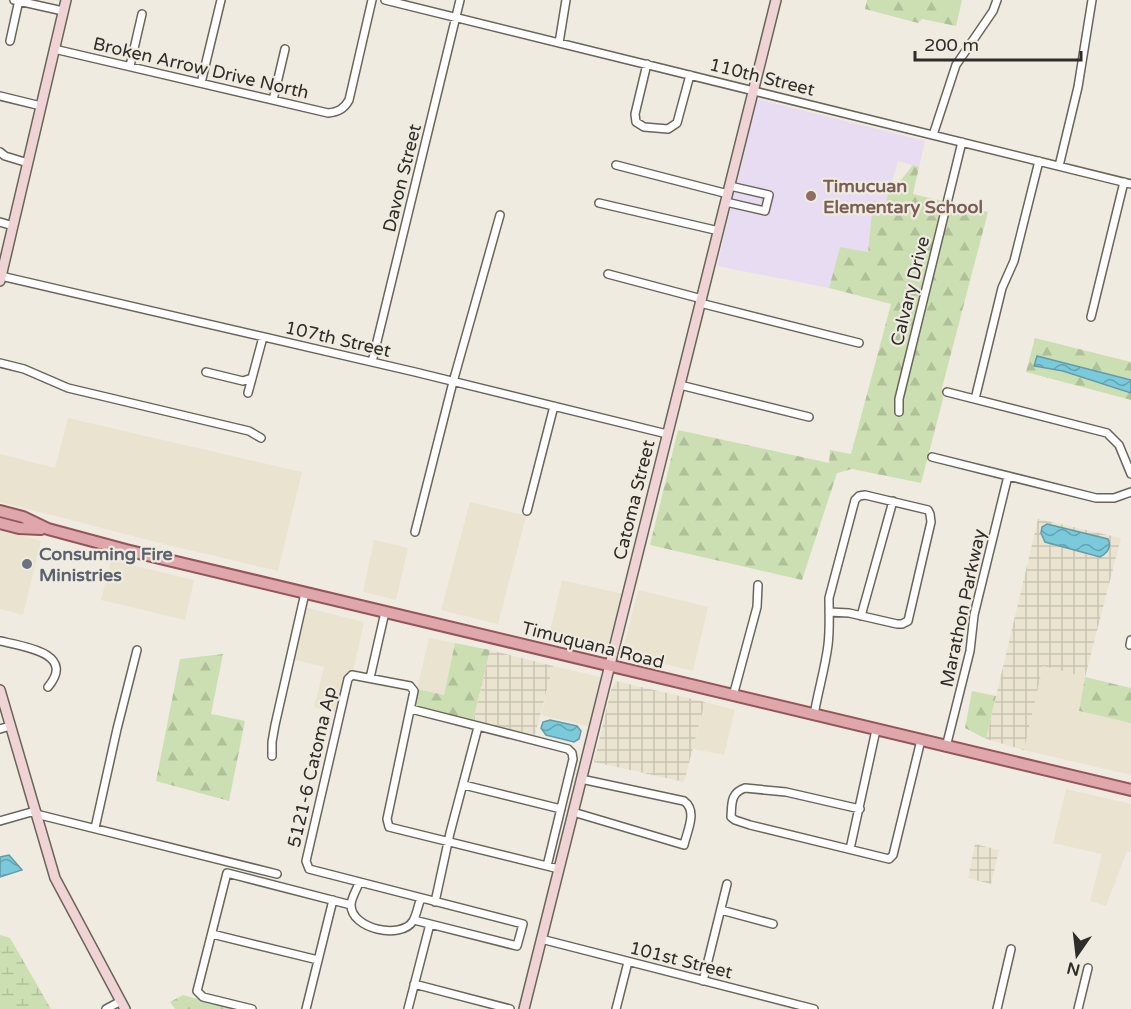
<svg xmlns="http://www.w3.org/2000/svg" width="1131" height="1009" font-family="'Varela Round',sans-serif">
<defs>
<pattern id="industrial-grid" width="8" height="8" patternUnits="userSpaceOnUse" patternTransform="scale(1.5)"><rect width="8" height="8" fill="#eae3d0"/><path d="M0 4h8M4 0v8" fill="none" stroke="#c9c3b3"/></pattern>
<pattern id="forest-firs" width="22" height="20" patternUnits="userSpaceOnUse" patternTransform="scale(1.5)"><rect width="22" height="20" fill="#ccdfb2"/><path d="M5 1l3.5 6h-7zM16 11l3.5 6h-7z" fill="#b0c099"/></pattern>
<pattern id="wetland-marsh" width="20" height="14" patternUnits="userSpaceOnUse" patternTransform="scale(1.5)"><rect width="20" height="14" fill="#ccdfb2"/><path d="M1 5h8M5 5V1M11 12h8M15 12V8" fill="none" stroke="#b0c099"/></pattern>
<pattern id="water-waves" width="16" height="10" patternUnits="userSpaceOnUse" patternTransform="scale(1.5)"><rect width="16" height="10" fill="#7acadc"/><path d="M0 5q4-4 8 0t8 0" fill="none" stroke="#64a4b2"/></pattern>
</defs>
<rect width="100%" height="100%" fill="#efebe0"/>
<path fill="#eae3d0" d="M68,418L302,472L278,571L168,545L0,502V454L55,468Z
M470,502L526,516L498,624L441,610Z
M0,530L41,541L23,615L0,609Z
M374,540L408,548L396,600L363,592Z
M111,560L194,580L185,620L101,600Z
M562,580L623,594L607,649L549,636Z
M638,590L708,607L693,671L622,653Z
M304,607L364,622L353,672L346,674L337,713L314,707L324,667L292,659Z
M429,638L455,643L444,696L417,689Z
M553,666L600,677L601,682L592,727L541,715Z
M1043,666L1085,677L1079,711L1131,723V775L1024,750Z
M705,702L735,710L724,755L693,749Z
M1066,789L1131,804V852L1127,851L1106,906L1090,901L1102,854L1053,843Z"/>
<path fill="url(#industrial-grid)" d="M1038,519L1121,538L1085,677L1043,666L1024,750L986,739Z
M490,650L553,666L535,735L473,721Z
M616,681L705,702L684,782L594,762L611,690Z
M975,844L999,850L991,884L968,878Z"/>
<path fill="#e7dcf1" d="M757,99L925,141L919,167L898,161L886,203L873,201L868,252L840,247L829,288L717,266Z"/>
<path fill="url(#forest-firs)" d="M867,0H962L956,26L922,19L918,23L865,9Z
M913,165L919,167L913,194L988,212L942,388L943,399L921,483L852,469L837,473L802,580L650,545L678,430L829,463L830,450L851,454L891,304L829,288L840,247L868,252L873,201L886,203L889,190L896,186Z
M1035,338L1131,362V380L1037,356L1035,366L1063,371L1131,393V400L1026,372Z
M455,643L490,650L473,721L416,707L417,689L444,695Z
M223,654L211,714L245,721L229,801L156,781L180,659Z
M1085,677L1131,688V723L1079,711Z
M972,691L996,696L986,739L965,728Z
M183,995L234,1009H175L170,1002Z"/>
<path fill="url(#wetland-marsh)" d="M0,935L10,938L51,1009H0Z"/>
<path fill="url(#water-waves)" stroke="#649ba6" stroke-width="1.5" d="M1037,356L1131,380V393L1063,371L1034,366Z
M1047,524L1108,539C1112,547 1107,553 1100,557L1045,542L1041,533L1042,527Z
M550,720L577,726L581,731L579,739L574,742L546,735L541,728L543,722Z
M9,855L22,870L0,877V857Z"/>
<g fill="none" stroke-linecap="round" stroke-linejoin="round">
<g stroke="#69655b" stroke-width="10">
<path id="street" d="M14,0L63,11
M385,0L1131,184
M10,41L19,0
M559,43L566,0
M54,49L328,113C338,112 344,109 349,100L372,0
M647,64L635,114L636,122L644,127L668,129L677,123L690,75
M130,66L142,14
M201,83L221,0
M0,96L41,106
M273,100L285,49
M933,135L956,65L993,11L997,0
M0,152L5,156L28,163
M616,165L728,194
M1059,166L1078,87L1092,0
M726,202L765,211L769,195L730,186
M599,203L719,231
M0,222L13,226
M608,274L702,299
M1,276L415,372L667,434
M700,303L859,343
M1091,317L1124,182
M372,362L460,0
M0,363L24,369L68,388L249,431L261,438
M206,372L243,381L252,378
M680,385L809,417
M947,392L1107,433L1119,445L1131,474
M248,393L263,337
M975,399L1002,288L1014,261L1039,161
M899,412V399L962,142
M932,457L1096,498H1114L1131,492
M527,511L554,406
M415,532L453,382L500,215
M861,616L893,501
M0,641C22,646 77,653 48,687
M1130,645L1131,640
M370,678L385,612
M733,696L757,607L758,585
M411,709L568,749L572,753L573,759L547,866
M814,715C818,691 825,669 828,645C830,629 829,613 829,598L855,500L859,496L865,495L928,510L930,514L931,522L908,621L902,624H897L849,613L829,612
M0,729L10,726
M946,747L970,651L974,615L1008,476
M272,756V742L275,725L305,593
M464,785L561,809
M860,809L786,792L745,788C730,793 732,804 731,817L735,820L750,825L889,859L893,855L921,740
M573,812L684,845C687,831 698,811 684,801L581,779
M36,814L277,874
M0,821L35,811
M95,828L117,729L137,650
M850,849L876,730
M359,883C357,889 351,898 351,905C351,929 401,940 413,921C417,914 418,905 421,898
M435,902L450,833L478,727
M721,910L773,924
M414,920L517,946L523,924L309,869L306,861L348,679L352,675L410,686L414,691L387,819L389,827L559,869
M212,934L318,960
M541,939L814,1009
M703,981L727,884
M414,984L510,1009
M106,1009L121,1001
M252,1009L203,997L197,991L227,873L351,905
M306,1009L333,900
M408,1009L430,924
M616,1009L628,962
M997,1009L1011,949
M1078,1009L1088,968"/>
</g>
<g stroke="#69655b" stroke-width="12">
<path id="secondary" d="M0,281L66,0
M0,690L55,878L125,1009
M524,1009L776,0"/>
</g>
<g stroke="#935559" stroke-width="14">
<path id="primary" d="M0,511L23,517L48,529L126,550L1131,790
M0,523L19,528L41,529"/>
</g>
<use href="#street" stroke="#fff" stroke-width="7"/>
<use href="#secondary" stroke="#efd3d5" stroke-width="9"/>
<use href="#primary" stroke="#dfa6ab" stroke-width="10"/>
</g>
<circle fill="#8d6e63" stroke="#efebe0" stroke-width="2" cx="811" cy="196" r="6"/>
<circle fill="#6b7280" stroke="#efebe0" stroke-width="2" cx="27" cy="564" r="6"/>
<g text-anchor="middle" stroke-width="4.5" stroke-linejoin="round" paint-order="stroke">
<g font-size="18" fill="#2f2d29" stroke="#efebe0">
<text transform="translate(201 68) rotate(13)" y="6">Broken Arrow Drive North</text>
<text transform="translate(762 77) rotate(14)" y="6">110th Street</text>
<text transform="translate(402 178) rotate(-76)" y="6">Davon Street</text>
<text transform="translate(910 291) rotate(-76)" y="6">Calvary Drive</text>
<text transform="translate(338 339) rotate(13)" y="6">107th Street</text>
<text transform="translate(634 500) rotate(-76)" y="6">Catoma Street</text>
<text transform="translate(963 608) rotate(-78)" y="6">Marathon Parkway</text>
<text transform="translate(593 645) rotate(14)" y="6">Timuquana Road</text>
<text transform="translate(312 767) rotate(-77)" y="6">5121-6 Catoma Ap</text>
<text transform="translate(681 960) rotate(14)" y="6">101st Street</text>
</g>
<g font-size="18" font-weight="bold" fill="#785e54" stroke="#efebe0" text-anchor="start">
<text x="823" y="192">Timucuan<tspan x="823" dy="21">Elementary School</tspan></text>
</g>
<g font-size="18" font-weight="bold" fill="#5b616d" stroke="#efebe0" text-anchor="start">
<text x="39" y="560">Consuming Fire<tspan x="39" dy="21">Ministries</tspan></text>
</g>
</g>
<g transform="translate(1077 955) rotate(194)" stroke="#efebe0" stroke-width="4.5" paint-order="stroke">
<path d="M0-4.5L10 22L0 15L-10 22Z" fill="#2f2d29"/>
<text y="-9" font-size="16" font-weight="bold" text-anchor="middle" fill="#2f2d29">N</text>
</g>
<path d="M915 51v9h166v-9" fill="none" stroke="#2f2d29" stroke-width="3"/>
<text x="924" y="51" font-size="18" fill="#2f2d29" stroke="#efebe0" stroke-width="4.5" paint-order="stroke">200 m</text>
</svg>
